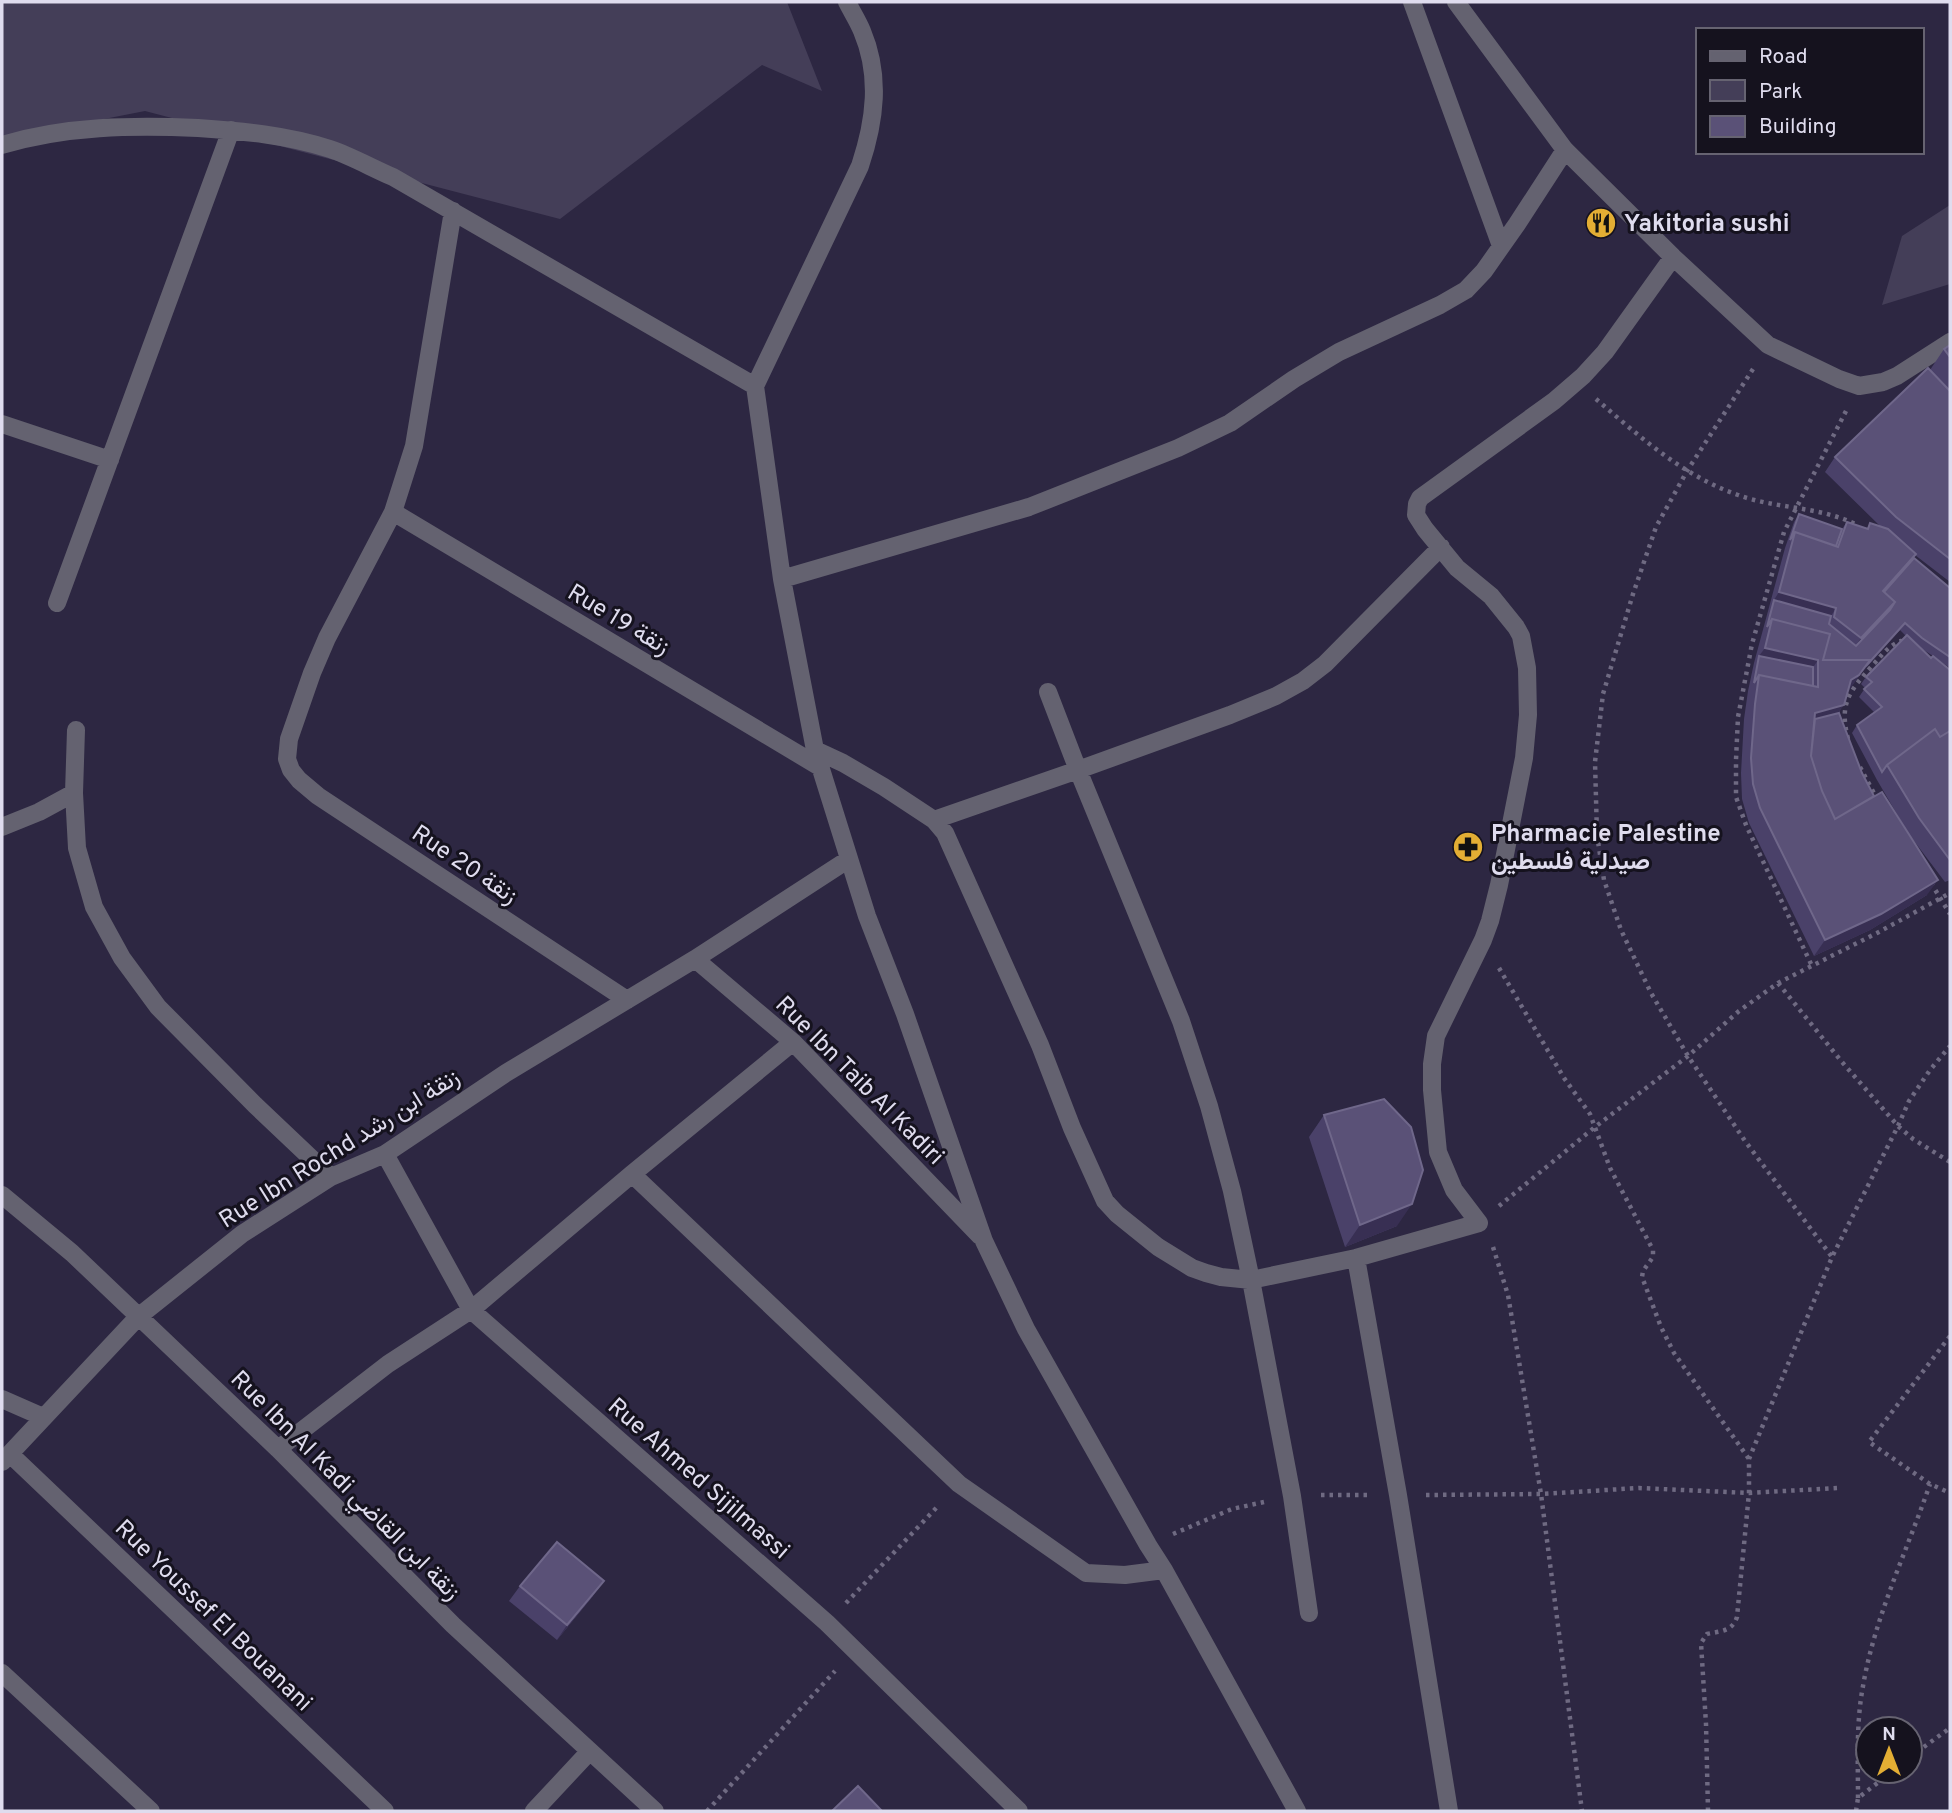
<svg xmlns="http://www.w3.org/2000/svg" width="1952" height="1813" font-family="Overpass,Vazirmatn,sans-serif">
<rect width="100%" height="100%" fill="#2d2742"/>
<path fill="#443e58" d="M2,2H787L822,91L762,65L560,219L145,111L2,139Z
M1950,205V284L1882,305L1902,236Z"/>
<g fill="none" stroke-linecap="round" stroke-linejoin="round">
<path stroke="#6f6a82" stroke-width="4.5" stroke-dasharray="3.5 5" stroke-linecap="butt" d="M1753,369L1687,471L1656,527L1633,594L1603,694L1595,762L1597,835L1604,880L1621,930L1651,993L1688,1056L1745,1141L1832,1257
M1596,399C1639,436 1683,476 1738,495C1776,509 1820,506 1857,525
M1848,739C1839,703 1849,692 1872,666C1881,656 1889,645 1901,641L1906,643
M1860,767L1877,799
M1931,883L1950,914
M1811,964L1746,825L1736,797V760L1738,717L1752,644L1784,532L1846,411
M1499,968L1564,1078L1590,1114L1610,1168L1653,1250V1257L1643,1271L1642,1277L1661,1327L1674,1353L1749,1459
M1778,983L1842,1062L1898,1126L1913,1139L1950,1162
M1499,1206L1595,1127L1688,1056L1739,1011L1778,983L1877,933L1950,893
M1493,1247L1508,1295L1541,1494L1582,1811
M1950,1336L1869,1442L1930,1484L1950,1493
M1321,1495H1372
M1426,1495L1541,1494L1639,1488L1749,1493L1837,1488
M1173,1534L1232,1509L1264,1502
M846,1603L939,1505
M1910,1757L1950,1728
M1858,1798C1858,1761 1856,1723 1863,1686C1875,1616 1907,1551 1930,1484
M707,1811L835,1671
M1708,1811L1706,1724L1701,1643L1707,1634C1720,1631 1732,1632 1737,1617L1749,1493V1459L1832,1257L1898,1126L1909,1101L1930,1070L1950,1046
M1856,1811L1858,1798L1893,1771"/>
<path stroke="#646270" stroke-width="18" d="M847,2C852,12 858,21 862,31C881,76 875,121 860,166L755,386L782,579L815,750L867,916L905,1014L984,1241L1026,1329L1148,1545L1164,1570L1297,1811
M1412,2L1501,246
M1456,2L1565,150L1673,257L1768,345L1839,379L1859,386L1883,382L1897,376L1950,342
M2,145C65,126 133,125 198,128C242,131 287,135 330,149C351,156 372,168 393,177L755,386
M453,211L414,446L393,512L327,638L312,673L289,739L287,759L291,770L299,780L318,796L627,1000
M2,424L110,460
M393,512L820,767
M782,579L1029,507L1178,448L1230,423L1294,379L1339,352L1440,305L1466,290L1484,271L1517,224L1565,150
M57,603L231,130
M1048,692L1078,770L1181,1021L1209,1106L1232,1191L1251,1280L1292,1496L1309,1613
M76,730L74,793L77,848L94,907L122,958L158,1007L255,1105L331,1177
M815,750L843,763L884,787L934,820L945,833L1040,1045L1072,1128L1105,1201L1117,1214L1158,1247L1192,1268L1206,1273L1221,1277L1251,1280L1356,1258L1479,1223L1454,1190L1438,1152L1432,1090V1064L1436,1036L1483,940L1490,921L1499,885L1524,758L1528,715L1527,668L1521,636L1516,627L1491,596L1457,568L1425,529L1416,515L1417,504L1420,498L1554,401L1583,376L1605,352L1673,257
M934,820L1078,770L1230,715L1276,696L1303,681L1325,664L1441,547
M2,827L39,812L74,793
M695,959L793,1042L980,1236
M385,1154L471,1310L827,1623L1019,1811
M632,1174L959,1484L1086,1573L1125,1575L1164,1570
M2,1195L72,1253L278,1449L453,1625L655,1811
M1356,1258L1398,1495L1449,1811
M2,1399L43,1417
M278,1449L388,1364L471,1310L632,1174L793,1042
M10,1454L385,1811
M2,1462L138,1317L242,1234L331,1177L385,1154L506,1073L695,959L849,859
M2,1673L151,1811
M534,1811L590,1751"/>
</g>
<path fill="#4a4169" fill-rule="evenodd" d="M1950,345V582L1915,555L1912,560L1950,588V668L1937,659L1950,670V880L1945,882L1908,833L1877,780L1852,733L1857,725L1874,712L1859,697L1865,688L1861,684L1866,677L1906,636L1900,630L1862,672L1848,691L1839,713L1862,773L1927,895L1870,930L1814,956L1749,823L1742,799L1741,773L1744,719L1748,691L1754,663L1785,548L1794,522L1799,514L1842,529L1847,522L1867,528L1870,523L1880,526L1825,472L1835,457L1930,370L1944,349ZM1919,647L1933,656L1931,658Z
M1324,1115L1397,1226L1345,1247L1309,1137Z
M520,1586L593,1596L557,1640L509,1601Z"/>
<path fill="#382f53" d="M1779,592L1836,608L1826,624L1774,600Z
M1895,602L1885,617L1850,653L1861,638Z
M1905,623L1900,630L1859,675L1818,667Z
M1765,648L1818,660L1808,675L1759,656Z
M1859,675L1849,691L1841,695L1851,680Z
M1844,705L1833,720L1809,727L1815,713Z
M1938,880L1927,895L1870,930L1814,956L1825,940Z
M1412,1204L1397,1226L1345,1247L1360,1225Z
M604,1581L593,1596L557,1640L567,1625Z"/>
<path fill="#5a5177" stroke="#6f678a" stroke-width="2" d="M1950,345V357L1944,349Z
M1928,368L1950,391V559L1896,517L1835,457Z
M1799,514L1842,529L1836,546L1795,532L1790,540Z
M1847,522L1868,529L1870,523L1888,529L1916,554L1883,591L1895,602L1861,638L1834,617L1836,608L1779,592L1795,532L1838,547Z
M1914,558L1950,588V657L1922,638L1905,623L1866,666L1870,660H1823L1830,634L1772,619L1767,627L1774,600L1831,616L1829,624L1856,646L1890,610L1895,602L1884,592Z
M1772,619L1830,634L1823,660H1870L1859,675L1851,680L1844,705L1815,713L1811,756L1822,791L1835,819L1882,792L1938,880L1881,914L1825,940L1760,808L1753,784L1751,758L1755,704L1759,675L1818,687V660L1765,648Z
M1907,635L1931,658L1933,656L1950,670V731L1940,737L1935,729L1887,765L1882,772L1857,725L1882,707L1864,689L1872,682L1866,677Z
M1759,656L1813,667V686L1759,675L1754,683Z
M1839,713L1862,773L1874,796L1835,819L1822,791L1811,756L1815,719Z
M1935,729L1940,737L1950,731V860L1919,818L1887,765Z
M1384,1099L1411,1127L1423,1170L1412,1204L1360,1225L1324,1115Z
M557,1542L604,1581L567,1625L520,1586Z
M858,1786L882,1811H832Z"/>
<defs>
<g id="restaurant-disc" transform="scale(1.575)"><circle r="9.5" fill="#e3ae34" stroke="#15121e"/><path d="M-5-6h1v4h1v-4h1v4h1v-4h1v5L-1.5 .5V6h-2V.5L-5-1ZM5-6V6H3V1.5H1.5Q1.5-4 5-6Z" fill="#111"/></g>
<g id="pharmacy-disc" transform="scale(1.575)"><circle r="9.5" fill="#e3ae34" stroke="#15121e"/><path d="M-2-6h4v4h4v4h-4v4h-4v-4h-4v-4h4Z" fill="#111"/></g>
</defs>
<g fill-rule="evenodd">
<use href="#restaurant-disc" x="1601" y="223"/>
<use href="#pharmacy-disc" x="1468" y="847"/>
</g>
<g text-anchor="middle" stroke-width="6" stroke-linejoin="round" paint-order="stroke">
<g font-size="24" font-weight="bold" fill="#dfdcee" stroke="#15121e" text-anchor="start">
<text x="1624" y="231">Yakitoria sushi</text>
<text x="1491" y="841">Pharmacie Palestine<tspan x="1491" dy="28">صيدلية فلسطين</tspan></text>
</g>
<g font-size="24" fill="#dfdcee" stroke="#15121e">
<text transform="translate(619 619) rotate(31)" y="8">Rue 19 زنقة</text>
<text transform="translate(465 864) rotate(34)" y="8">Rue 20 زنقة</text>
<text transform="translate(860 1080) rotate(45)" y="8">Rue Ibn Taib Al Kadiri</text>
<text transform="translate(339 1148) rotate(-32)" y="8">Rue Ibn Rochd زنقة ابن رشد</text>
<text transform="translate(699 1478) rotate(41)" y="8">Rue Ahmed Sijilmassi</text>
<text transform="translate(346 1485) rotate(45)" y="8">Rue Ibn Al Kadi زنقة ابن القاضي</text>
<text transform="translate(214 1615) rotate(44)" y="8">Rue Youssef El Bouanani</text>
</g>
</g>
<rect width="1952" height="1813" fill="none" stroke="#dfdcee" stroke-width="7"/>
<rect x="1696" y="28" width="228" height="126" fill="#15121e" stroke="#666371" stroke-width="2"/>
<rect x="1710" y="51" width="35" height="10" fill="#646270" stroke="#666371" stroke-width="2"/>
<text x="1759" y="63" font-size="21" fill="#dfdcee">Road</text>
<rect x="1710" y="80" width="35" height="21" fill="#443e58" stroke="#666371" stroke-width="2"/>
<text x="1759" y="98" font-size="21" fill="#dfdcee">Park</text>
<rect x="1710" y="116" width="35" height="21" fill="#5a5177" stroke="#666371" stroke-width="2"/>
<text x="1759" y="133" font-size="21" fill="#dfdcee">Building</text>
<g transform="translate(1889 1750)"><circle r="33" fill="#15121e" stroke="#666371" stroke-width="2"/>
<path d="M0-5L12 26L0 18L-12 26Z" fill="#e3ae34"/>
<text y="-10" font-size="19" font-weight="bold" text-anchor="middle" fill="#dfdcee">N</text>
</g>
</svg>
